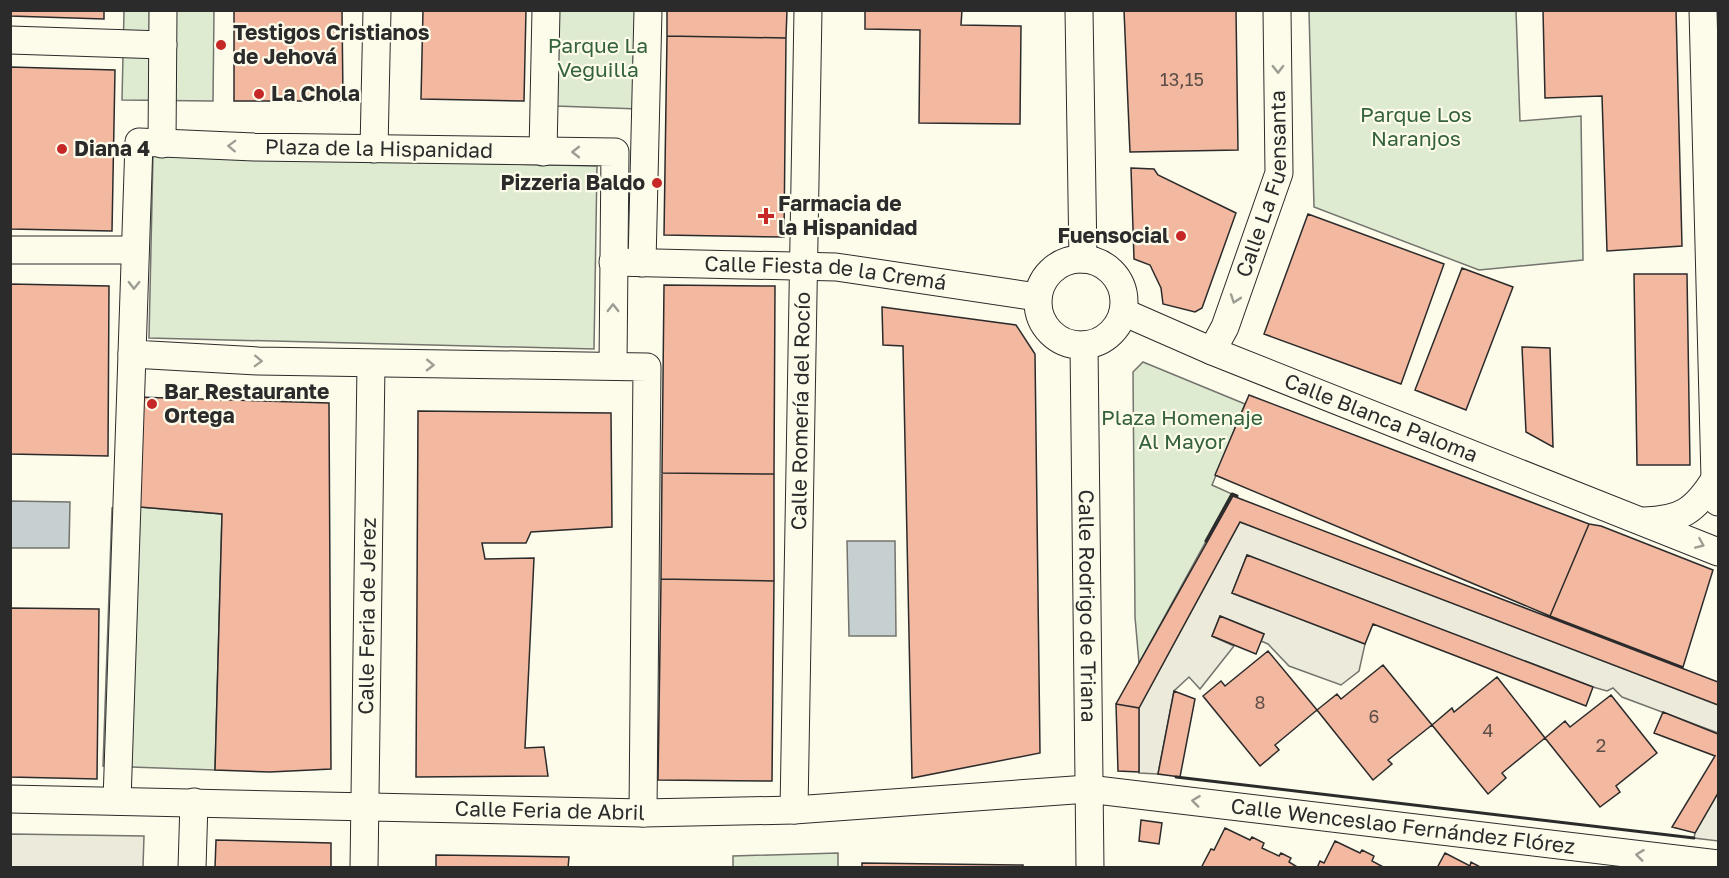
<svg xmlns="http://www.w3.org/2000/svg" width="1729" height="878" font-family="'Golos Text',sans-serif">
<rect width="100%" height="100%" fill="#fdfbea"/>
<path fill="#deebd1" stroke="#74746e" stroke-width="1.5" d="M124,11H214L213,101L122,100Z
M557,11H642L639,109L556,106Z
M1309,11H1516L1520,121L1581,116L1583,260L1479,270L1314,207Z
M153,156L597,166L594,349L149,338Z
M1143,362L1245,404L1212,485L1232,494L1139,663L1135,617L1133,372Z
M140,507L222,514L215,770L103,766L112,508Z
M838,853V867H733V856Z"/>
<path fill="#eceadb" stroke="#74746e" stroke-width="1.5" d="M1240,522L1718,705V733L1622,697L1613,688L1607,691L1593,687L1247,555L1232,593L1365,644L1359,671L1341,685L1289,666L1268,644L1261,641L1264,634L1220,616L1212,636L1234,646L1200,689L1189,677L1174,691L1158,774L1139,773V708Z
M1718,793V841L1694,838L1695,833Z
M11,834L144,836L143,867H11Z"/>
<path fill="#c7d0d0" stroke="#74746e" stroke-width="1.5" d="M11,501L70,502L69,548H11Z
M847,541H895L896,636H849Z"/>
<path fill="#f2b8a0" stroke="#2b2b2b" stroke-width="1.5" d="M10,10H104V19L10,16Z
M234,10H342L343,101H234Z
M423,10H526L524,101L421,99Z
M667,10H787L786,38L667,36Z
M865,10H962L961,25L1021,26L1020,124L919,123L920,30L865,29Z
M1124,10H1236L1238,150L1130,152Z
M1543,10H1676L1682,246L1607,251L1602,96L1545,98Z
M667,36L786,38L784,237L664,235Z
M10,67L115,70L112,231L10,229Z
M1131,168L1154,169L1158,175L1236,213L1202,308L1195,312L1163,304L1161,288L1150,265L1134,259Z
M1308,214L1444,264L1401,384L1264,334Z
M1462,268L1513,287L1466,410L1415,390Z
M1634,274H1687L1690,465H1637Z
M10,284L109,286L108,456L10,454Z
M664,285L775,286L774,474L662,473Z
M882,307L1016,325L1035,354L1040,753L912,778L903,346L883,345Z
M1522,347L1550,348L1553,447L1526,432Z
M1249,395L1589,524L1550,616L1215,475Z
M136,397L329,403L331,769L270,772L215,770L222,514L140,507Z
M418,411L611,413L612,527L531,532L526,543H482L485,559L534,558L525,748L544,747L548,776L416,777Z
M662,473L774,474V581L661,579Z
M1233,496L1718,682V705L1240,522L1139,708L1116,704Z
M1589,524L1601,526L1713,570L1683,667L1550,616Z
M1247,555L1593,687L1586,706L1373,624L1365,644L1232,593Z
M661,579L774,581L772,781L658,780Z
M10,608L99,609L97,779L10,777Z
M1220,616L1264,634L1256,654L1212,636Z
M1268,651L1317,710L1275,745L1279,750L1260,766L1203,696L1221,681L1225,686Z
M1383,665L1432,725L1388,760L1392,764L1373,780L1317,710L1337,694L1341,699Z
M1497,677L1545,738L1502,773L1506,778L1488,794L1432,725L1452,708L1454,712Z
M1174,691L1195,699L1180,777L1158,774Z
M1611,695L1657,753L1616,786L1620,792L1600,807L1545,738L1565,721L1570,727Z
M1116,704L1139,708V772L1118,771Z
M1663,712L1718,734V793L1695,833L1672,827L1715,756L1654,733Z
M1141,820L1162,823L1159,844L1139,841Z
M1225,828L1250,840L1252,837L1264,843L1262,848L1279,856L1281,853L1291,858L1289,862L1299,868H1201L1211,849L1214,850Z
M216,840L331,843V868H215Z
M1335,841L1360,853L1362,850L1374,856L1372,861L1385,868H1317L1320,861L1324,863Z
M1445,853L1470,866L1471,862L1482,868H1437Z
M436,855L569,857L568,868H436Z
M862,863L1023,865V868H862Z"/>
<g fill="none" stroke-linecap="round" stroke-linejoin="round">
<g stroke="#2b2b2b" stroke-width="29">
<g id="street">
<path d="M1079,10L1083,259"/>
<path d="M1703,10L1715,479L1718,502"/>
<path d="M10,40L163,45"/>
<path d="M162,144L163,10"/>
<path d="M374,149L377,10"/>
<path d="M543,152L546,10"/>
<path d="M10,250H135"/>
<circle cx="1081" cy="302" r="43"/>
<path id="s1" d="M613,262L836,267L1037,297"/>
<path d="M642,263L648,10"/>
<path id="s2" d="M1123,312L1212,351L1718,552"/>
<path id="s3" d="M1084,345L1090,868"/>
<path id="s4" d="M1212,351L1225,327L1279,173L1277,10"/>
<path d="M613,366L615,152L254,147L139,142L132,354L258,361L647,367L643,813"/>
<path d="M1644,521C1681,520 1695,511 1715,479"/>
<path id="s5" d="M10,799L643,813L794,810L1088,789L1718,864"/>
<path d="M117,801L132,354"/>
<path id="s6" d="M794,810L808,10"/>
<path d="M192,868L194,802"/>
<path id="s7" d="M364,868L371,364"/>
</g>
</g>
<use href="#street" stroke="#fdfbea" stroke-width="27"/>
<path stroke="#2b2b2b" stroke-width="3" d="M1206,541L1232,494L1237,496
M1176,777L1694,838"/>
</g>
<defs><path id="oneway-chevron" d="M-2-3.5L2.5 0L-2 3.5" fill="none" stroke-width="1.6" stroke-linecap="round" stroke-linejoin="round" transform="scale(1.5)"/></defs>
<g stroke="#9e9d94">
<use href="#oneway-chevron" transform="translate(1278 69) rotate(89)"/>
<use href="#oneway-chevron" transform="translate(232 146) rotate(-178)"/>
<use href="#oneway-chevron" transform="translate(576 152) rotate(180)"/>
<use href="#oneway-chevron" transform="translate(134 285) rotate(91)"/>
<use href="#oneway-chevron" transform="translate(1235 299) rotate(109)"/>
<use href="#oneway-chevron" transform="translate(613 308) rotate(-90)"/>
<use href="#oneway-chevron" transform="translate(258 361) rotate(2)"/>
<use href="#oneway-chevron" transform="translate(430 365) rotate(1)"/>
<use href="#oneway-chevron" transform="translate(1700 544) rotate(23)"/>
<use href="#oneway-chevron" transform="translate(1196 801) rotate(-173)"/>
<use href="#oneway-chevron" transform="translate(1640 855) rotate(-173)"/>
</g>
<g fill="#c62828" stroke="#fdfbea" stroke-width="2">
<circle cx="221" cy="45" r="6"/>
<circle cx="259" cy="94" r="6"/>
<circle cx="62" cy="149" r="6"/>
<circle cx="657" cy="183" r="6"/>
<path d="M763 207h6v6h6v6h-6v6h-6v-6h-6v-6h6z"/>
<circle cx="1181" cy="236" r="6"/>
<circle cx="152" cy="404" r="6"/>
</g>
<g text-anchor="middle" stroke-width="4.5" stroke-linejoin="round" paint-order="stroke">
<g font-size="18" fill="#5d4e48">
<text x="1182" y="86">13,15</text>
<text x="1260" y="709">8</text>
<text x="1374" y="723">6</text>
<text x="1488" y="737">4</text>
<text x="1601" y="752">2</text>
</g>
<g font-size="21" font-weight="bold" fill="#2b2b2b" stroke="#fdfbea" text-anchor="start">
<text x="233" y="40">Testigos Cristianos<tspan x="233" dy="24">de Jehová</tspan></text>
<text x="271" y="101">La Chola</text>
<text x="74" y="156">Diana 4</text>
<text x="645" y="190" text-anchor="end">Pizzeria Baldo</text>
<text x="778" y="211">Farmacia de<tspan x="778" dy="24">la Hispanidad</tspan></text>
<text x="1169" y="243" text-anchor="end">Fuensocial</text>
<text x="164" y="399">Bar Restaurante<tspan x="164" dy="24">Ortega</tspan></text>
</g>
<g font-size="21" fill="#34623c" stroke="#fdfbea">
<text x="598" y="53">Parque La<tspan x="598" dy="24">Veguilla</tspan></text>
<text x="1416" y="122">Parque Los<tspan x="1416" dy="24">Naranjos</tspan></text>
<text x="1182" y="425">Plaza Homenaje<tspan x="1182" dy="24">Al Mayor</tspan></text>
</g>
<g font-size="21" fill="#2b2b2b" stroke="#fdfbea">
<text transform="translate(379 149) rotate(1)" y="7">Plaza de la Hispanidad</text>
<text dy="7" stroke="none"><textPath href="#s4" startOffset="177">Calle La Fuensanta</textPath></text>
<text dy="7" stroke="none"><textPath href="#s1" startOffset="213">Calle Fiesta de la Cremá</textPath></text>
<text dy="7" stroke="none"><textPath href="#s6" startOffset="399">Calle Romería del Rocío</textPath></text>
<text dy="7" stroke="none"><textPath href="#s2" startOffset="279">Calle Blanca Paloma</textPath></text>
<text dy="7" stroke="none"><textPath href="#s3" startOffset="261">Calle Rodrigo de Triana</textPath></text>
<text dy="7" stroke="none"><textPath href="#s7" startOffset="252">Calle Feria de Jerez</textPath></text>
<text dy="7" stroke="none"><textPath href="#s5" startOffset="540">Calle Feria de Abril</textPath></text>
<text dy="7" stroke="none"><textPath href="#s5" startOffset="1396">Calle Wenceslao Fernández Flórez</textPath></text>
</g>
</g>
<rect width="1729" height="878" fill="none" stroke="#2b2b2b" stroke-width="24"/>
</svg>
